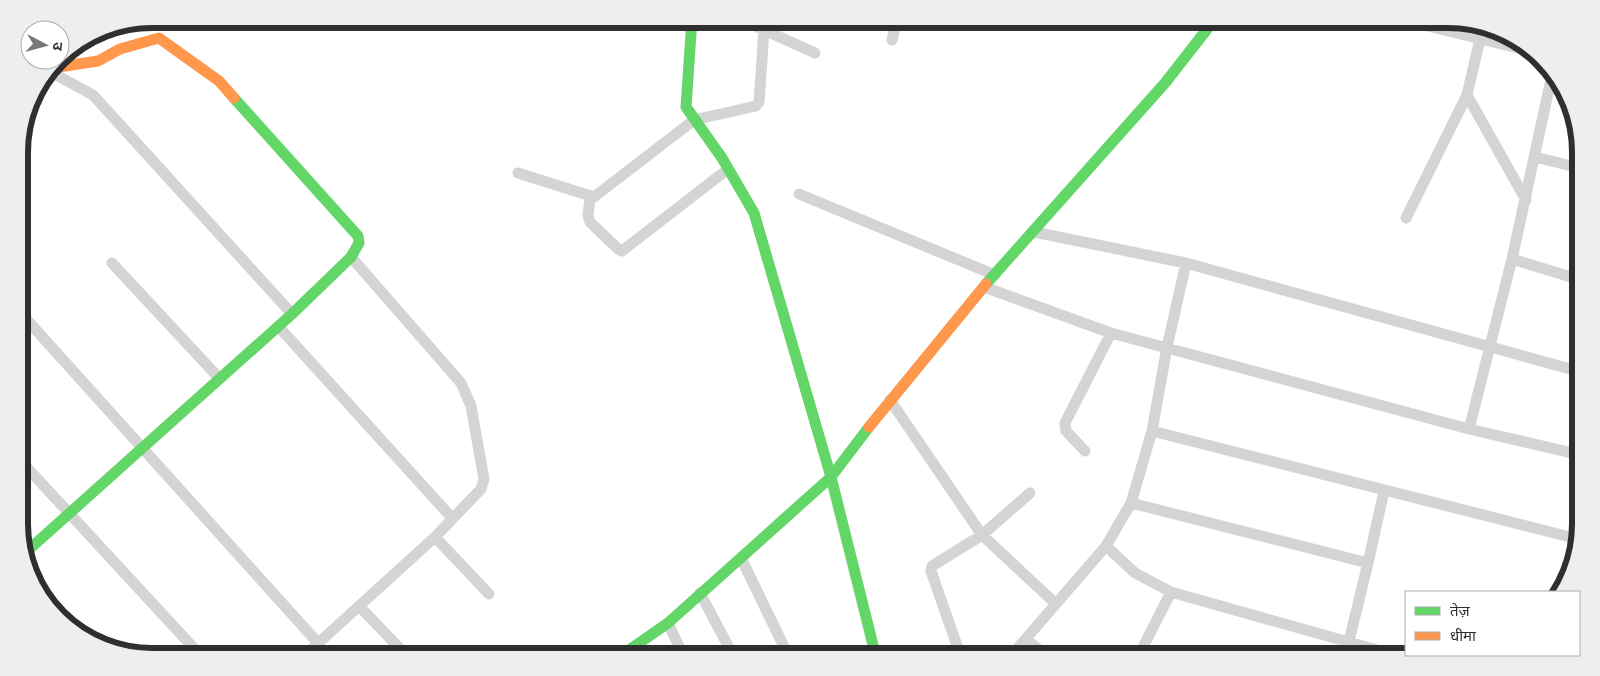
<svg xmlns="http://www.w3.org/2000/svg" width="1600" height="676" font-family="'Titillium Web','Noto Sans Devanagari',sans-serif">
<rect width="100%" height="100%" fill="#fff"/>
<g fill="none" stroke-linecap="round" stroke-linejoin="round">
<path stroke="#d4d4d4" stroke-width="11" d="M740,19L815,53
M1399,19L1526,50
M892,40L897,19
M49,71L93,95L292,314
M1467,95L1526,200
M1535,157L1580,168
M518,173L594,197L694,120L756,106L759,102L764,30
M799,194L995,275
M590,197L588,216L590,222L618,249L622,251L728,169
M1406,218L1467,95L1480,39
M1034,232L1186,263L1581,372
M1512,259L1581,280
M112,263L219,378
M984,287L1111,333L1469,429L1581,455
M19,311L318,643
M278,326L452,518
M890,400L982,535L1055,603
M1469,429L1512,259L1553,70
M1152,431L1578,539
M1085,451L1066,431L1065,423L1111,333
M20,460L202,657
M1131,503L1368,563L1384,491
M435,537L489,594
M1106,546L1135,573L1171,592L1402,657
M741,558L789,657
M700,593L734,657
M43,598L59,615
M360,607L408,657
M668,623L684,657
M1026,639L1048,657
M1349,641L1368,563
M303,657L435,537L481,489L484,479L471,406L461,383L351,257
M961,657L931,571L932,566L982,535L1030,493
M1010,657L1106,546L1131,503L1152,431L1167,347L1186,263
M1138,657L1171,592"/>
<path stroke="#63d668" stroke-width="11" d="M692,19L686,107L722,158L754,213L831,477L876,657
M986,284L1165,83L1215,19
M25,553L292,314L351,257L359,243L358,236L234,98
M619,657L668,623L831,477L869,427"/>
<path stroke="#ff974d" stroke-width="11" d="M52,68L98,61L120,49L159,38L219,81L234,98
M869,427L986,284"/>
</g>
<path d="M0 0H1600V676H0ZM152 28H1448A124 124 0 0 1 1572 152V524A124 124 0 0 1 1448 648H152A124 124 0 0 1 28 524V152A124 124 0 0 1 152 28Z" fill="#eee" fill-rule="evenodd"/>
<path fill="none" stroke="#2f2f2f" stroke-width="6" d="M152 28H1448A124 124 0 0 1 1572 152V524A124 124 0 0 1 1448 648H152A124 124 0 0 1 28 524V152A124 124 0 0 1 152 28Z"/>
<rect x="1405" y="591" width="175" height="65" fill="#ffffff" stroke="#acacac"/>
<rect x="1415" y="607" width="25" height="8" fill="#63d668" stroke="#acacac"/>
<text x="1450" y="616" font-size="15" fill="#2f2f2f">तेज़</text>
<rect x="1415" y="632" width="25" height="8" fill="#ff974d" stroke="#acacac"/>
<text x="1450" y="641" font-size="15" fill="#2f2f2f">धीमा</text>
<g transform="translate(45 45) rotate(96)"><circle r="24" fill="#ffffff" stroke="#acacac"/>
<path d="M0-4L9 19L0 12L-9 19Z" fill="#787878"/>
<text y="-8" font-size="14" font-weight="bold" text-anchor="middle" fill="#2f2f2f">उ</text>
</g>
</svg>
